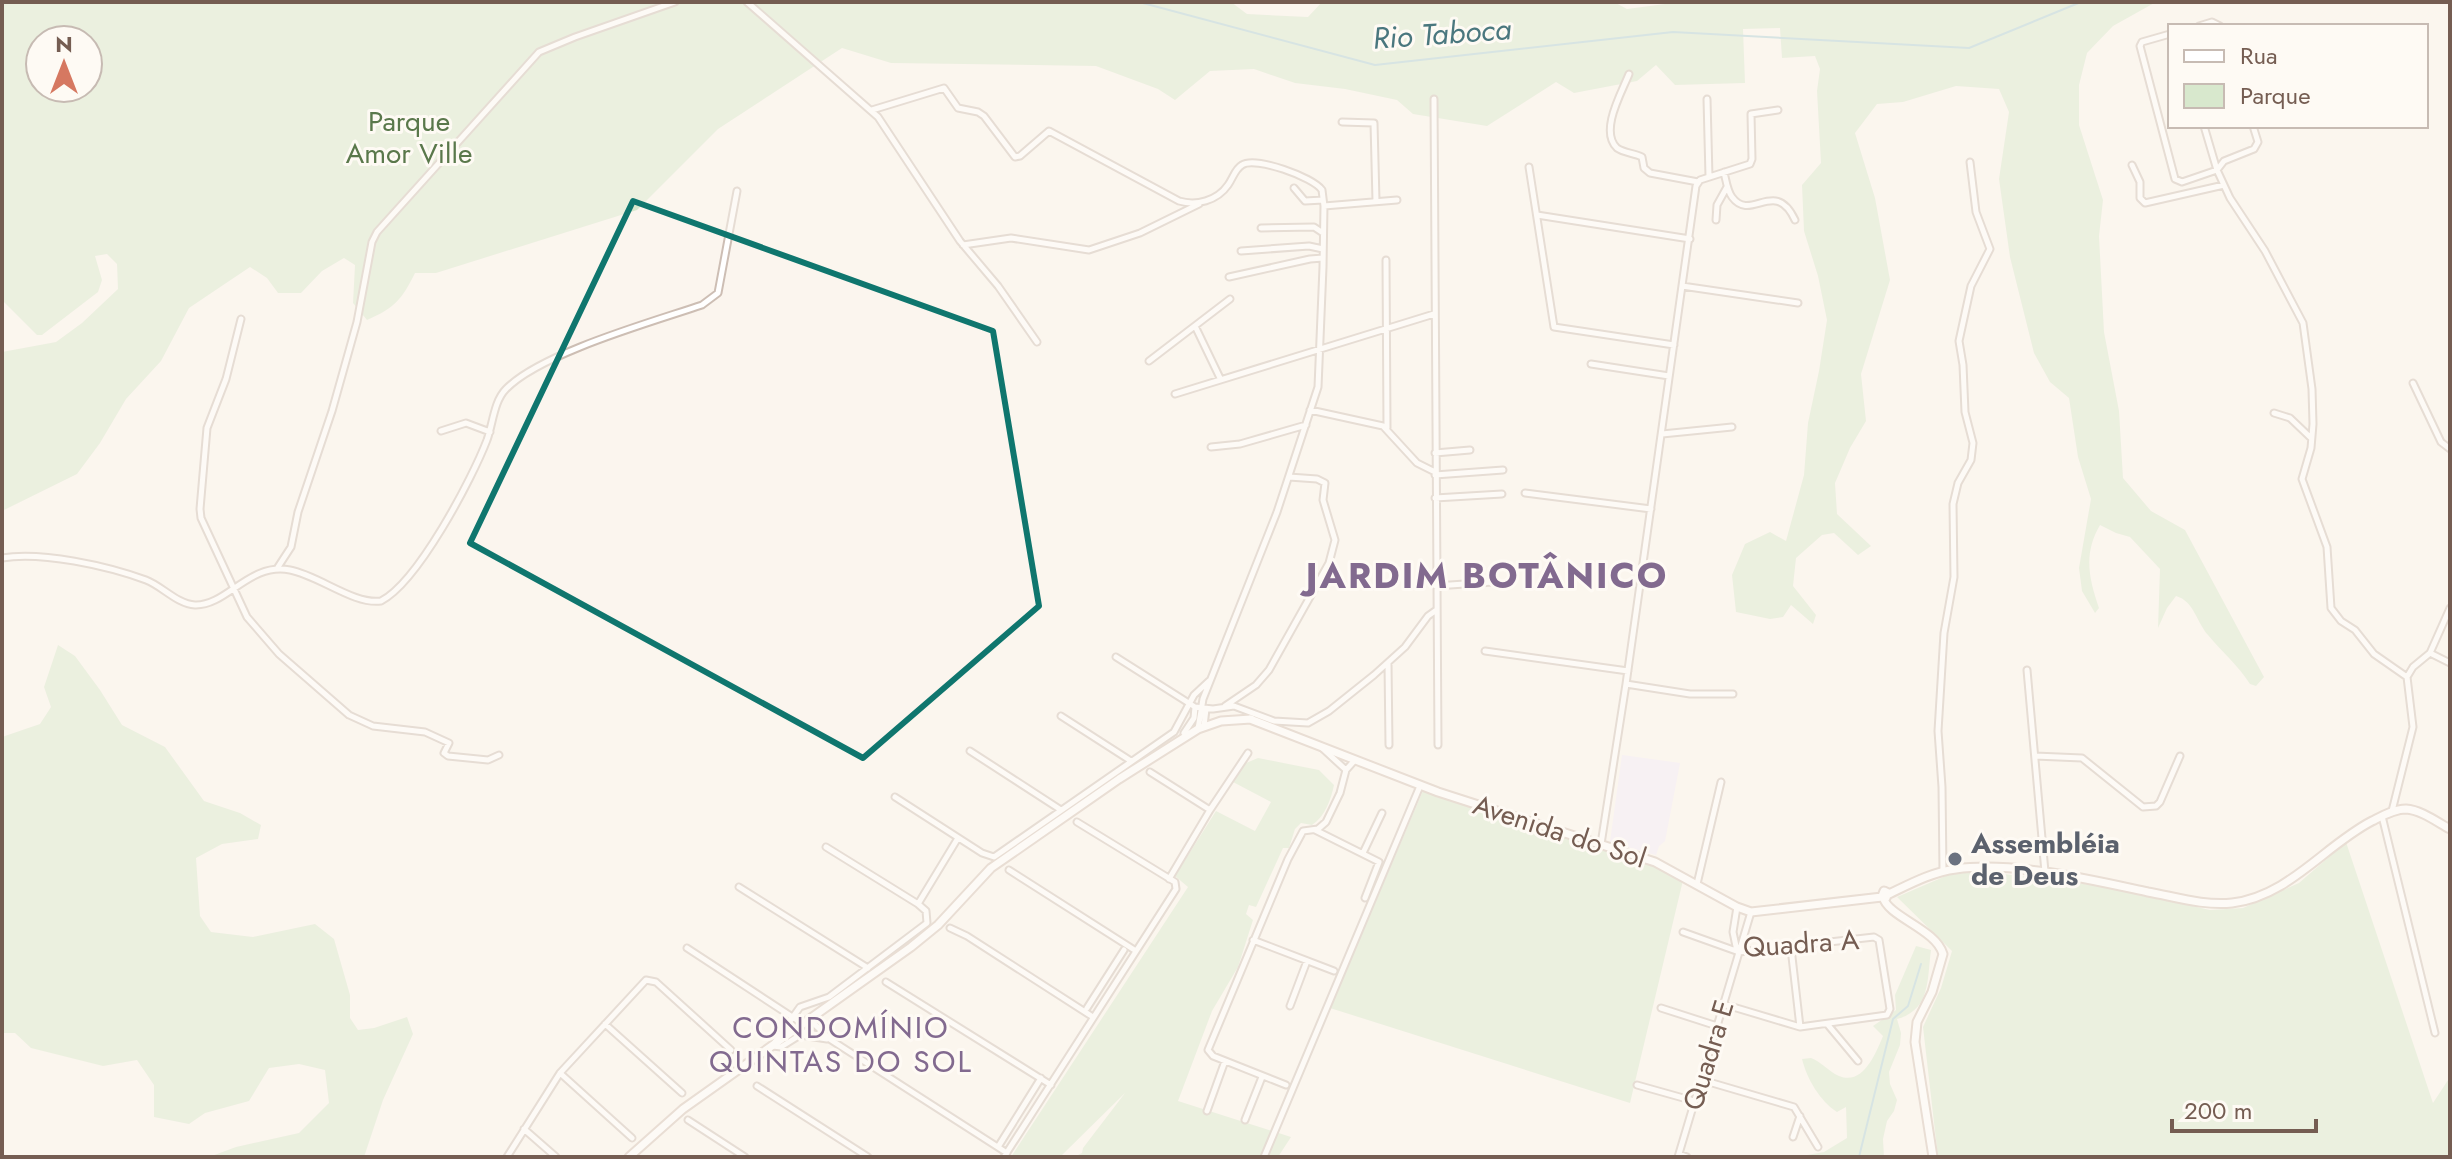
<svg xmlns="http://www.w3.org/2000/svg" width="2452" height="1159" font-family="Jost,sans-serif">
<rect width="100%" height="100%" fill="#fbf5ee"/>
<path fill="#f2eaf8" d="M1622,755L1680,763L1665,841L1659,846L1656,855L1610,842Z"/>
<path fill="#d8e8cd" fill-rule="evenodd" d="M2,2H1231L1247,14L1308,17L1322,2H1614L1627,9L1680,2H2156L2113,26L2087,53L2079,85V125L2103,200L2099,236L2104,332L2119,411L2123,478L2151,511L2185,530L2264,677L2256,686L2250,684C2238,665 2222,652 2208,635C2197,623 2194,601 2176,596L2167,608L2158,628L2160,569L2130,537L2116,533L2100,525C2083,554 2089,579 2099,608L2095,613L2082,591L2079,568L2091,499L2078,457L2069,398L2050,382L2034,353L2010,257L1999,179L2009,112L1999,89L1956,86L1903,102L1877,104L1855,133L1875,198L1890,280L1861,374L1866,421L1850,448L1835,483L1837,514L1871,546L1858,555L1834,533L1822,535L1796,558L1793,586L1816,615L1813,624L1791,605L1783,617L1770,619L1736,612L1732,575L1745,544L1770,532L1786,541L1804,475L1808,423L1819,371L1827,320L1818,276L1804,231L1802,185L1821,163L1817,91L1820,69L1815,56L1782,58L1780,28L1743,29L1745,83L1675,85L1656,65L1637,81L1574,93L1556,82L1487,126L1413,114L1397,100L1345,89L1295,83L1254,69L1210,71L1175,100L1158,89L1096,66L891,63L842,48L718,129L637,210L436,273H415C402,299 395,308 367,320L353,303L355,265L344,258L322,271L301,293H278L267,278L250,267L189,308L161,361L126,399L100,443L77,474L2,511V352L56,342L82,323L118,289L117,264L107,254L95,256L102,280L98,292L42,335H37L2,300ZM40,40H88V88H40Z
M58,645L75,656L100,690L122,725L165,747L204,801L240,813L261,825L258,839L222,844L196,858L200,916L211,932L253,937L315,924L334,939L350,995V1018L358,1030L374,1028L407,1017L413,1034L383,1100L364,1157H209L236,1147L299,1133L329,1103L325,1070L299,1064L269,1068L249,1101L205,1113L189,1124L154,1117V1085L137,1060L103,1066L31,1048L15,1033H2V737L40,724L51,707L44,687Z
M1258,758L1319,770L1334,785C1331,799 1325,817 1312,825L1301,823L1295,829L1289,848H1283L1256,907L1249,905L1246,914L1253,920L1238,967L1212,1011L1178,1101L1291,1137L1278,1157H1074L1082,1153L1083,1148L1125,1093L1060,1157H1011L1188,887L1175,876L1216,811L1255,831L1271,802L1233,782L1246,763Z
M1425,786L1684,876L1630,1103L1330,1008Z
M2346,842L2433,1103L2450,1077V1157H1938L1923,1027L1941,988L1952,951L1897,897L1948,875L1980,871L2108,887L2210,910L2243,908L2299,883Z
M1916,946L1931,950C1927,979 1931,1010 1897,1019L1901,1033L1900,1045L1889,1072L1890,1084L1897,1100L1894,1111L1887,1121L1883,1139L1884,1157H1796L1824,1152L1847,1138L1846,1107L1837,1112C1820,1101 1807,1079 1802,1059L1811,1058C1822,1062 1829,1072 1839,1076C1863,1086 1876,1053 1883,1036L1873,1026L1896,1010L1895,995Z"/>
<g fill="none" stroke-linecap="round" stroke-linejoin="round">
<path stroke="#abcfd4" stroke-width="2" d="M1139,2L1375,65L1673,32L1969,48L2081,2
M1859,1157L1893,1019L1908,1006L1921,964"/>
<g stroke="#cdbeb4" stroke-width="9">
<path id="street" d="M747,2L878,117L960,241L998,286L1037,342
M2199,26L2212,22L2220,26
M2170,34L2142,42L2140,46L2175,179L2182,182L2217,170L2224,161L2254,149L2258,142L2253,126
M1629,74C1622,92 1599,131 1617,148C1624,153 1634,153 1642,157L1644,168L1650,173L1698,182
M1434,99L1438,745
M1707,99L1709,177
M872,110L944,88L958,108L978,112L984,116L1015,157L1020,156L1049,131L1179,201C1196,206 1217,201 1228,185C1233,178 1235,169 1242,165C1255,156 1313,177 1322,190L1324,206L1323,267L1318,387L1277,512L1203,699L1198,729
M1342,122L1374,123L1376,201
M2204,126L2217,170L2230,198L2265,251L2303,323L2312,389L2313,424L2311,448L2302,479L2327,547L2331,608L2341,621L2355,630L2374,654L2407,677
M2132,165L2140,182V198L2145,203L2224,185
M1529,167L1554,327L1674,345
M1724,172C1726,180 1727,190 1732,197C1751,223 1775,177 1795,220
M1294,188L1305,201L1323,200
M1324,206L1397,200
M1537,215L1690,239
M1716,220L1717,205L1727,187
M1261,228L1314,227L1323,233
M963,245L1011,238L1089,250L1140,233L1199,204
M1241,251L1309,246L1323,249
M1386,260L1387,428
M1229,277L1310,259L1323,258
M1682,286L1798,303
M241,319L226,379L207,428L200,509L201,518L247,617L279,654L349,715L373,726L425,732L449,743L444,753L448,756L488,760L499,755
M1195,326L1220,378
M1149,361L1230,299
M1591,364L1669,376
M2413,383L2441,442L2450,449
M1175,394L1434,314
M1310,410L1383,426L1417,463L1435,472
M2274,413L2290,418L2311,438
M441,431L466,423L490,432
M1662,434L1732,427
M1211,447L1240,444L1306,425
M1435,453L1470,450
M1435,475L1503,470
M1525,493L1651,509
M1435,498L1502,494
M2,558C41,551 108,566 146,580C162,586 177,604 195,605C227,606 249,562 290,570C318,575 354,605 381,601C418,582 472,479 487,440C493,423 494,401 506,389C541,353 652,322 702,305L718,293L737,191
M278,567L291,547L298,512L332,411L357,322L372,242L377,232L539,52L575,37L675,2
M1436,586L1493,582
M1485,651L1628,671
M2430,653L2450,663
M1116,657L1195,707L1213,709L1234,706L1274,721L1308,723L1329,711L1374,675L1405,647L1428,616L1435,611
M1388,663L1389,745
M2027,670L2045,872
M1626,684L1690,694H1733
M1225,706L1256,685L1269,670L1329,563L1335,540L1323,500L1325,483L1317,479L1289,477
M1061,716L1131,761
M1204,726L1206,709
M1184,733L1194,718L1195,707
M1321,747L1346,770
M970,751L1061,810
M2035,756L2082,758L2143,807L2156,806L2160,802L2180,756
M1150,772L1210,810
M895,797L982,853L994,857L1174,732L1194,695L1209,681
M2392,811L2413,727L2407,677L2413,667L2430,653L2450,608
M2382,816L2435,1033
M1315,830L1379,862L1365,898
M1601,844L1626,684L1696,186L1700,180L1750,164L1752,159L1751,114L1778,110
M826,847L918,904
M1363,853L1382,813
M1009,870L1136,951
M1943,871L1942,787L1938,731L1944,633L1954,577L1953,504L1958,483L1971,460L1973,443L1965,412L1963,365L1959,341L1971,286L1990,249L1976,212L1970,162
M1169,879L1210,810L1248,753
M1697,884L1721,782
M739,887L868,968
M950,928L967,936L1093,1017
M1683,932L1739,952L1874,937L1879,940L1890,1009L1887,1015L1800,1027L1723,1004
M1253,940L1334,971
M687,948L803,1024
M1791,948L1800,1027
M1737,951L1733,932L1737,907
M886,982L1051,1085
M1290,1006L1307,961
M1087,1008L1124,950
M1661,1008L1717,1026
M810,1020L831,1040L1007,1153
M605,1024L682,1093
M1828,1025L1858,1061
M801,1035L827,1039
M775,1042L800,1007L829,997L927,923L926,911L918,904L958,838
M773,1046L781,1047L805,1032L826,1037
M560,1073L632,1138
M1702,1080L1794,1107L1818,1147
M1286,1085L1213,1056L1208,1050L1288,859L1303,831L1318,829L1326,822L1340,793L1346,770L1355,760
M1637,1085L1694,1101
M757,1086L868,1157
M1207,1111L1225,1061
M688,1120L745,1157
M1245,1120L1262,1077
M524,1129L556,1157
M1793,1137L1800,1116
M998,1147L1041,1078
M1679,1154L1687,1157
M507,1157L560,1073L646,980L656,982L731,1050
M1004,1157L1176,889L1175,882L1077,822
M1264,1157L1420,786
M1678,1157L1751,912"/>
</g>
<g stroke="#d2c0b4" stroke-width="11">
<path id="secondary" d="M1250,719L1438,792L1655,862L1737,907L1751,912L1882,897
M1884,891L1888,893L1886,898L1882,896Z
M1889,894C1910,884 1932,872 1956,869C2013,861 2092,880 2148,892C2176,897 2204,906 2232,903C2289,896 2324,846 2372,821C2382,816 2394,809 2406,809C2421,810 2437,822 2450,829
M1883,897C1888,917 1936,929 1943,954L1932,992L1917,1022L1915,1042L1933,1157
M629,1157L683,1109L911,947L938,925L991,868L1119,779L1198,729L1221,721L1251,719"/>
</g>
<use href="#street" stroke="#fff" stroke-width="5"/>
<use href="#secondary" stroke="#fff" stroke-width="7"/>
</g>
<path d="M0 0H2452V1159H0ZM633,201L993,331L1039,606L863,758L470,543Z" fill="#fbf5ee" fill-opacity=".55" fill-rule="evenodd"/>
<path fill="none" stroke="#0f766e" stroke-width="6" stroke-linejoin="round" d="M633,201L993,331L1039,606L863,758L470,543Z"/>
<circle fill="#6b7280" stroke="#fefaf4" stroke-width="3" cx="1955" cy="859" r="8"/>
<g text-anchor="middle" stroke-width="6" stroke-linejoin="round" paint-order="stroke">
<g font-size="28" fill="#5a784b" stroke="#fefaf4">
<text x="409" y="131">Parque<tspan x="409" dy="32">Amor Ville</tspan></text>
</g>
<g font-size="28" fill="#755d52" stroke="#fefaf4">
<text transform="translate(1560 831) rotate(18)" y="10">Avenida do Sol</text>
<text transform="translate(1801 943) rotate(-4)" y="10">Quadra A</text>
<text transform="translate(1708 1055) rotate(-73)" y="10">Quadra E</text>
</g>
<g font-size="28" font-weight="bold" fill="#5b616d" stroke="#fefaf4" text-anchor="start">
<text x="1971" y="853">Assembléia<tspan x="1971" dy="32">de Deus</tspan></text>
</g>
<g font-size="30" font-style="italic" fill="#4a777e" stroke="#fefaf4">
<text transform="translate(1442 34) rotate(-4)" y="10">Rio Taboca</text>
</g>
<g font-size="30" letter-spacing="2" fill="#826a8f" stroke="#fefaf4">
<text x="841" y="1038">CONDOMÍNIO<tspan x="841" dy="34">QUINTAS DO SOL</tspan></text>
</g>
<g font-size="36" font-weight="bold" letter-spacing="2" fill="#826a8f" stroke="#fefaf4">
<text x="1487" y="588">JARDIM BOTÂNICO</text>
</g>
</g>
<rect width="2452" height="1159" fill="none" stroke="#755d52" stroke-width="8"/>
<rect x="2168" y="24" width="260" height="104" fill="#fefaf4" stroke="#c7bbb3" stroke-width="2"/>
<rect x="2184" y="50" width="40" height="12" fill="#ffffff" stroke="#c7bbb3" stroke-width="2"/>
<text x="2240" y="64" font-size="24" fill="#755d52">Rua</text>
<rect x="2184" y="84" width="40" height="24" fill="#d8e8cd" stroke="#c7bbb3" stroke-width="2"/>
<text x="2240" y="104" font-size="24" fill="#755d52">Parque</text>
<g transform="translate(64 64)"><circle r="38" fill="#fefaf4" stroke="#c7bbb3" stroke-width="2"/>
<path d="M0-6L14 30L0 20L-14 30Z" fill="#d67861"/>
<text y="-12" font-size="22" font-weight="bold" text-anchor="middle" fill="#755d52">N</text>
</g>
<path d="M2172 1119v12h144v-12" fill="none" stroke="#755d52" stroke-width="4"/>
<text x="2184" y="1119" font-size="24" fill="#755d52" stroke="#fefaf4" stroke-width="6" paint-order="stroke">200 m</text>
</svg>
